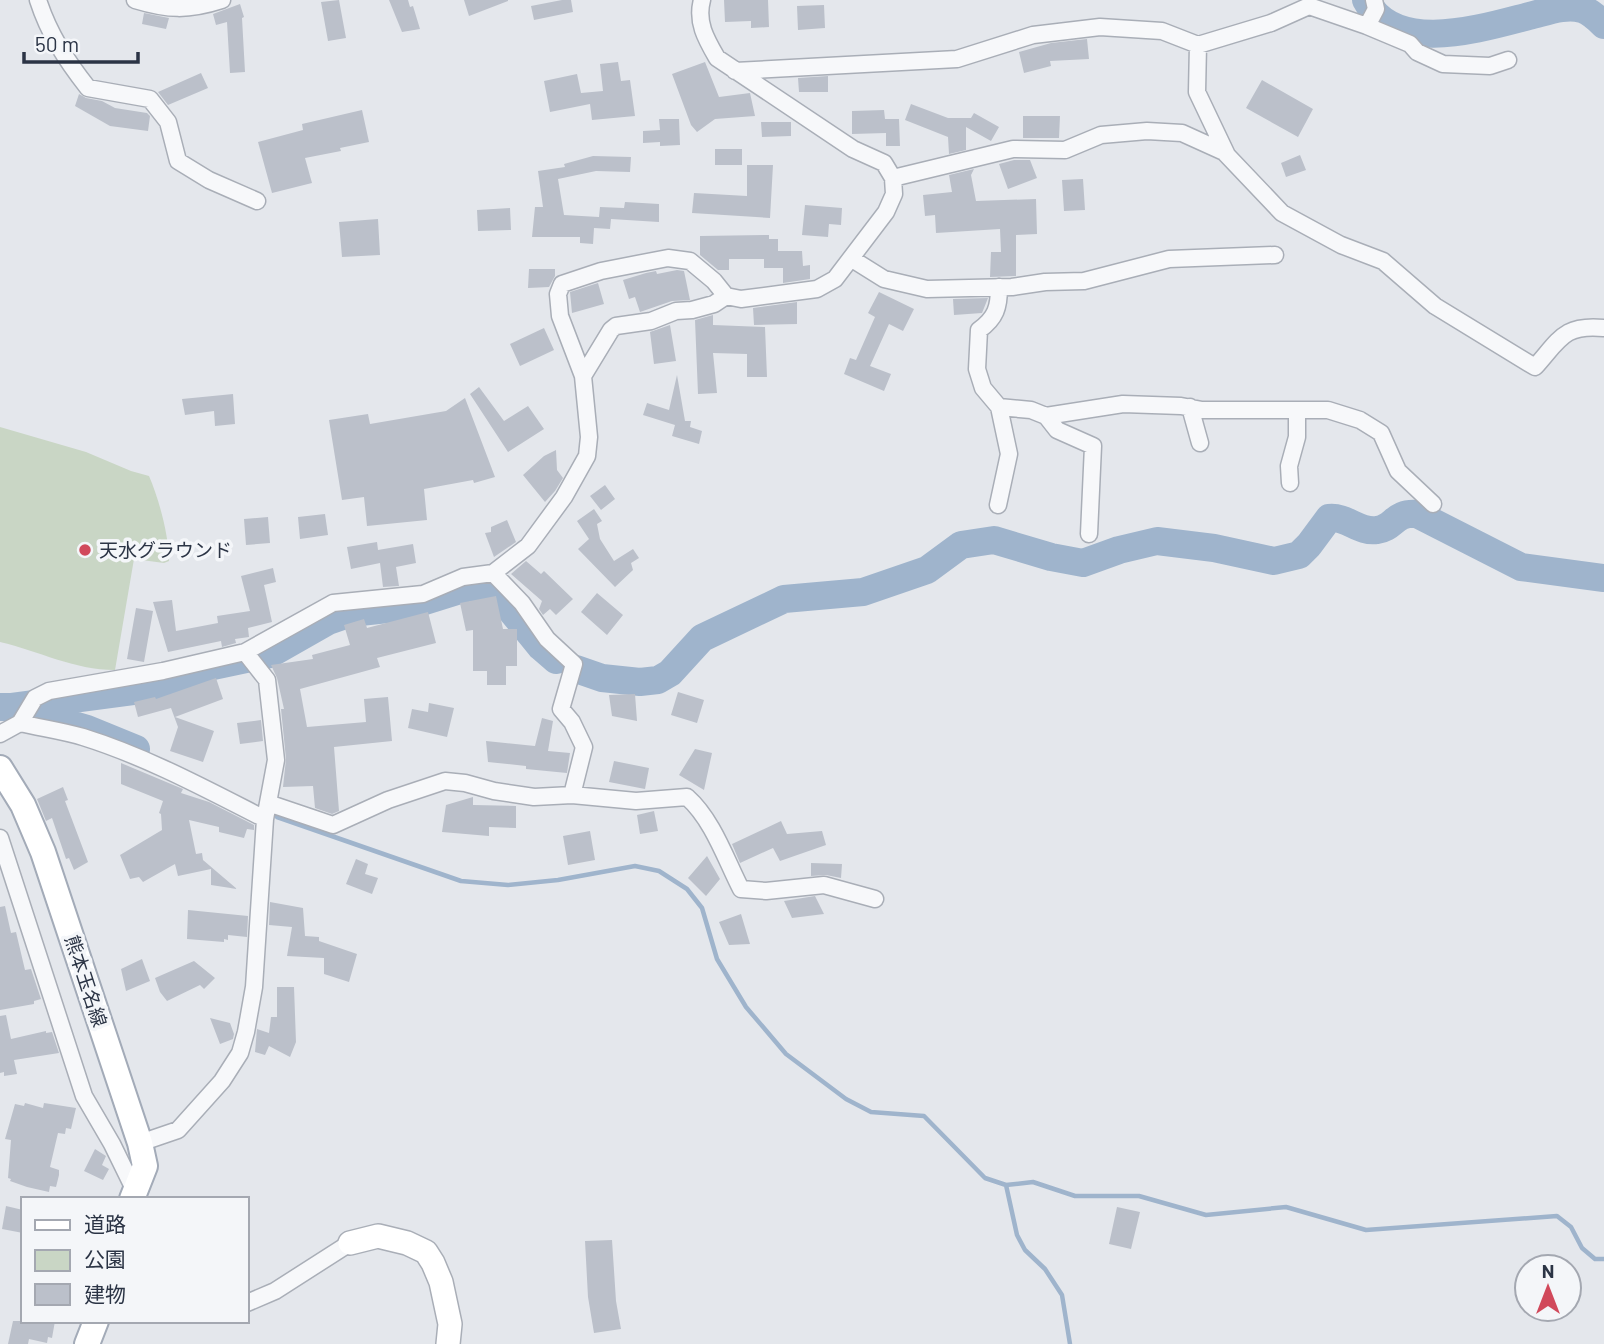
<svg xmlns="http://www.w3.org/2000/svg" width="1604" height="1344" font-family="Barlow,'Noto Sans JP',sans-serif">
<rect width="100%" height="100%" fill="#e4e7ec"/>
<path fill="#c9d6c5" d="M0,427L86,452L131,471L149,476C159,499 169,536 169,561L164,563L134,559L115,670C74,670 39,651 0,642Z"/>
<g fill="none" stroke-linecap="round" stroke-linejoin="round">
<path stroke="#9fb4cc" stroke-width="4.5" d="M277,817L461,881L508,885L558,880L635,866L659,871L687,889L702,908L717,959L746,1007L786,1054L846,1099L871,1112L924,1116L985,1178L1006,1185L1033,1182L1075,1196H1139L1206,1215L1286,1207L1366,1230L1557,1216L1571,1227L1582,1248L1595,1259H1604
M1006,1185L1017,1235L1025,1250L1045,1269L1062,1295L1070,1344"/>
<path stroke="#9fb4cc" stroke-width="28" d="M1366,0C1394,56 1482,28 1529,16C1546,12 1565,4 1582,9C1591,12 1598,19 1604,25
M576,669L602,678L640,682L658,680L670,673L702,638L784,599L863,592L927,570L961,545L994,540L1051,557L1083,563L1119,550L1157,541L1214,548L1274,561L1299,555L1309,545L1329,518C1346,516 1360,533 1377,530C1394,528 1394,512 1417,514L1521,567L1604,578
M0,707H12L148,689L213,666L270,654L328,621L351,613L406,607L470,587L486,588L500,597L541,647L556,660
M22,710L87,729L136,749"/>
</g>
<path fill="#bbc0ca" d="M339,0L346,38L328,41L321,2Z
M389,0H408L410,7L413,6L420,29L402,32Z
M464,0H508V1L469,16Z
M562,0H571L573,12L534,20L531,6Z
M724,0H768L769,27L751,28V21L725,22Z
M240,4L244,17L242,18L245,72L230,73L227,22L216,25L213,14Z
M824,5L825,28L798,30L797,6Z
M144,13L169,18L166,29L142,24Z
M1087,39L1089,59L1050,61L1051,66L1024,73L1019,52L1051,43Z
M618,62L621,81L630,80L635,116L592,120L590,104L550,112L544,81L577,74L581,93L603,91L600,64Z
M705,62L719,97L750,93L755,116L715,119L697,132L691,125L672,74Z
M201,73L208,88L168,105L158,92Z
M828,76V92H799L798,78Z
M1262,80L1313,109L1298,137L1246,108Z
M79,94L86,98L102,101L115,108L147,113L150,116L148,131L110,126L75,106Z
M911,104L948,118H971L974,113L999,127L991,141L966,127V150L949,154L948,137L905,120Z
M362,110L369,142L340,148L341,151L305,158L312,183L272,193L258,142L303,130L302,124Z
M884,110L885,119H899L900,146H886V133L852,134V111Z
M1023,116H1060L1059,138H1023Z
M659,119H679L680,145L660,146V142L643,143V131L660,130Z
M761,122H791V136L762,137Z
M715,149H742V165H715Z
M1300,155L1306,170L1286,177L1281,163Z
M593,156L631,157L630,172L596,171L558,179L564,215L599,217L600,207L624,208L625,202L659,204V222L611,219L610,229L594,228L593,244L580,243V237H532L535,207H543L538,171L565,167L564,164Z
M1014,160H1030L1037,178L1008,189L999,164Z
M747,165H773L770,218L692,213L694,193L747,196Z
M974,169L971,175L976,201L1036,199L1037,234L1016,235V276L990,277L991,252H1001L1000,229L936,233L935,215L925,216L923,195L952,192L949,175Z
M1083,179L1085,210L1064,211L1062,180Z
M805,205L842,208L841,225L829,224L828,237L802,235Z
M510,208L511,230L478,231L477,210Z
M378,219L380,255L342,257L339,222Z
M769,235V239H778V251H802L803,266L810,265V279L783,283V268H764V259H729V270H718L700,255V236Z
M529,269H555V276L549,287L528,288Z
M677,270L684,271L690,300L672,301L640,312L635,297L629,299L623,280L646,273L656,271L657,274Z
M598,283L604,304L572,313L570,292Z
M879,292L914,309L903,331L889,324L870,366L891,374L884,391L844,374L850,358L856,360L875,317L868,313Z
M988,298L982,313L954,315L953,299Z
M797,302V324L754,325L753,308Z
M713,315V325L765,327L767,377H747V354L713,353L717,393L698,394L695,320Z
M670,325L676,361L654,364L650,332Z
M544,328L554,350L520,366L510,344Z
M677,375L685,421H691L690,427L702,431L699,444L672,436L675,425L643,415L647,403L669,410Z
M479,387L504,421L528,406L544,429L508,452L470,394Z
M233,394L235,424L215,426L214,411L185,415L182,399Z
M465,398L495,477L474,483L473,480L424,489L427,520L367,526L364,497L342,500L329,420L368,414L370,424L446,411Z
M556,450L557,470L563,478L555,491L545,502L523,475L544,456Z
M605,485L615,499L601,510L590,496Z
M594,509L602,521L597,524L600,539L614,561L633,549L639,558L631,563L633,570L615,587L578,549L589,539L577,521Z
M325,514L328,535L300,539L298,517Z
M268,517L270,543L246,545L244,519Z
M507,520L516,542L494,557L485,533L491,532V527Z
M377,542L378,550L413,544L416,563L396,567L399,586L383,587L380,563L351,569L347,547Z
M526,561L541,574L544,571L573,599L556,615L550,609L543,615L539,609L542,601L511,574Z
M273,568L276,582L264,585L272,622L248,628L249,637L235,639L236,643L222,647L221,641L168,652L153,602L172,600L176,631L218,623L217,616L250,611L241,576Z
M597,593L623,615L607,635L581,612Z
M496,596L503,629H517V666H506V685H487V671H473V630L466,631L460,603Z
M136,608L153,611L144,662L127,659Z
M428,612L436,643L377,658L380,667L300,689L307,727L366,722L364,699L388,697L392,741L334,747L339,811L332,814L315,808L313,786L283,787L286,759L281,709H284L277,678L271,665L313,659L312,655L350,645L344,625L364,619L367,628Z
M216,678L223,699L175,717L214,731L203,762L170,751L178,727L171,708L138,717L134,702L155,697L156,699Z
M678,692L704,700L697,723L671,715Z
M635,694L637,721L612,716L609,695Z
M429,703L454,708L447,737L408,728L412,709L428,712Z
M542,718L553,721L548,751L570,753L567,773L526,769V766L488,762L486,741L535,746Z
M261,720L263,741L240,744L237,723Z
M695,749L712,753L704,790L679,775Z
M614,761L649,768L645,789L609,782Z
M121,763L171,784L183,789L181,793L209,802L254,825V830L247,829L244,838L219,832V827L189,820L196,854L202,853L203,860L237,889L211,885V869L178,876L175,864L143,882L139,877L130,879L120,855L162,830L161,814L159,813L163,801L121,784Z
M63,787L68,800L65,801L88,862L74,870L69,858L66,859L52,818L46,821L37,799Z
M473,797V805L516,806V828L489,827V836L442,832L446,805Z
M654,811L658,831L640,834L637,815Z
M781,821L787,834L822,831L826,845L780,861L773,848L740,863L732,844Z
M590,831L595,860L568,865L563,836Z
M707,856L720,879L706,896L688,878Z
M356,859L368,864L365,874L378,878L372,894L346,884Z
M811,863L842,864L841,878L826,875L811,876Z
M815,896L824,914L792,918L784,901Z
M270,902L303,908L305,936L319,937V941L357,954L349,982L324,974V958L287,956L292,927L269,925Z
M5,906L11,933L16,932L25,970L31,969L41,999L34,1001V1004L0,1010V907Z
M188,910L248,916L247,937L228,935V940L224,939V942L187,939Z
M741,914L750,944L729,945L719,922Z
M142,959L150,981L126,991L121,969Z
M194,961L215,978L204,989L200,985L167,1001L160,992L155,978Z
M277,987H294L296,1042L290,1057L269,1046L265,1055L255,1052L257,1029L269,1033L271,1017H277Z
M6,1015L11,1039L46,1031V1033L52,1032L59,1053L14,1060L17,1074L4,1076V1072L0,1073V1016Z
M210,1018L230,1023L234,1034L233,1039L220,1044Z
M25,1103L43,1108L44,1103L76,1108L71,1129L66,1128L65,1134L58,1133L50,1167L59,1170V1175L56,1187L50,1186L49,1192L27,1187L10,1181L11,1179L8,1178L11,1140L5,1139L15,1104L24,1106Z
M95,1149L106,1156L102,1165L109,1169L103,1180L84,1171Z
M6,1206L23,1210V1233L2,1229Z
M1117,1207L1140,1212L1131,1249L1109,1244Z
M612,1240L616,1301L621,1329L594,1333L588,1297L585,1241Z
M13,1321H55L52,1338L48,1337L47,1343L29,1339L28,1344H8Z"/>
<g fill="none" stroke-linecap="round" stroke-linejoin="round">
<g stroke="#a9aeb7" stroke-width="19">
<path id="street" d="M38,0C49,34 66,60 88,88L150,99L168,122L178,161L209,180L257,201
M135,0C168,10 188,11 222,0
M1374,0L1376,9L1367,26L1410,44L1417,52L1443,64L1490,66L1508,60
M1198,45L1197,92L1227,155
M735,71L957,59L1033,35L1100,27L1162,31L1198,45L1271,23L1309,6L1367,26
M893,178L1013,149L1065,150L1101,135L1147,131L1182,133L1224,152L1282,213L1341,245L1383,261L1435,306L1535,367C1560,339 1564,324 1604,328
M852,259L884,279L927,289L1012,287L1045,282L1084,281L1169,259L1275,255
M583,376L611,330L616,326L651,321L676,311L692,310L714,304L726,296
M999,407L1031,410L1046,416L1057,430L1093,446L1089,534
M1190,407L1200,443
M1046,416L1123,404L1181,406L1202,410H1328L1360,420L1381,433L1398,471L1433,504
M1290,483L1289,466L1297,437V410
M998,505L1009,454L999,407L983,388L977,369L979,330C996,318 999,307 999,287
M493,573L522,603L547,639L574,664L561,709L572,722L584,747L572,795
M245,652L333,603L423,594L463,577L493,573L528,546L564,497L587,456L589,437L583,376L560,316L558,294L562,284L601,271L668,258L690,261L714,281L726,296L741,299L817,289L835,279L886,212L894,194L893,178L884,163L853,149L717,58C706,39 696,22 702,0
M20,723C41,728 63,731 83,737C147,757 206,789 265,819
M0,734L20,723L35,698L49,691L163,671L245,652L267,680L276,760L265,819L254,987L246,1032L240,1053L222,1081L178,1130L140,1143
M268,803L333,825L388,800L445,781L465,783L494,791L534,797L572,795L636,801L687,797C713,820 726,860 741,889L766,891L824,885L875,899
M0,838L84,1096L112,1144L135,1191
M247,1303L275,1291L350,1243"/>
</g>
<g stroke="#a9aeb7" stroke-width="26">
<path id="secondary" d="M350,1243L378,1236L407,1243L426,1252L433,1263L441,1282L450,1324L448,1344"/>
</g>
<g stroke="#a3abb8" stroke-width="28">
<path id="primary" d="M0,768L23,805L43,852L140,1143L145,1166L132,1199
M87,1344L96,1321"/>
</g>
<use href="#street" stroke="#f7f8fa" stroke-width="16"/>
<use href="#secondary" stroke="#fff" stroke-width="23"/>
<use href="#primary" stroke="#fff" stroke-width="24"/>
</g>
<circle fill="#d1495b" stroke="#f4f6f9" stroke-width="2.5" cx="85" cy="550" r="7"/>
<g text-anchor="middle" stroke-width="7" stroke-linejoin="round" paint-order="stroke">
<g font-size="19" fill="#2b3445" stroke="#f4f6f9" text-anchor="start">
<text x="99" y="557">天水グラウンド</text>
</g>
<g font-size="19" fill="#2b3445" stroke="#f4f6f9">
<text transform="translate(86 981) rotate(72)" y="7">熊本玉名線</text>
</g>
</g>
<rect x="21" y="1197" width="228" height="126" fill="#f4f6f9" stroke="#a4a8b1" stroke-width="2"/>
<rect x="35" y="1220" width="35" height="10" fill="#ffffff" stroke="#a4a8b1" stroke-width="2"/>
<text x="84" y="1232" font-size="21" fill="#2b3445">道路</text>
<rect x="35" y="1250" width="35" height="21" fill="#c9d6c5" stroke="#a4a8b1" stroke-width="2"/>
<text x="84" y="1267" font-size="21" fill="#2b3445">公園</text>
<rect x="35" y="1284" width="35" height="21" fill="#bbc0ca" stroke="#a4a8b1" stroke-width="2"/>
<text x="84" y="1302" font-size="21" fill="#2b3445">建物</text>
<g transform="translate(1548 1288)"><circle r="33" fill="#f4f6f9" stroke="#a4a8b1" stroke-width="2"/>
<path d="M0-5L12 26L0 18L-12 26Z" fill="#d1495b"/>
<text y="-10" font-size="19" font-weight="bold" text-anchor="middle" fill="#2b3445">N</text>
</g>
<path d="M24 52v10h114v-10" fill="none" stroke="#2b3445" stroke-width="3.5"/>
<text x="35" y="52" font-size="21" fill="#2b3445" stroke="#f4f6f9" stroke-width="5" paint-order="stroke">50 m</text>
</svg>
